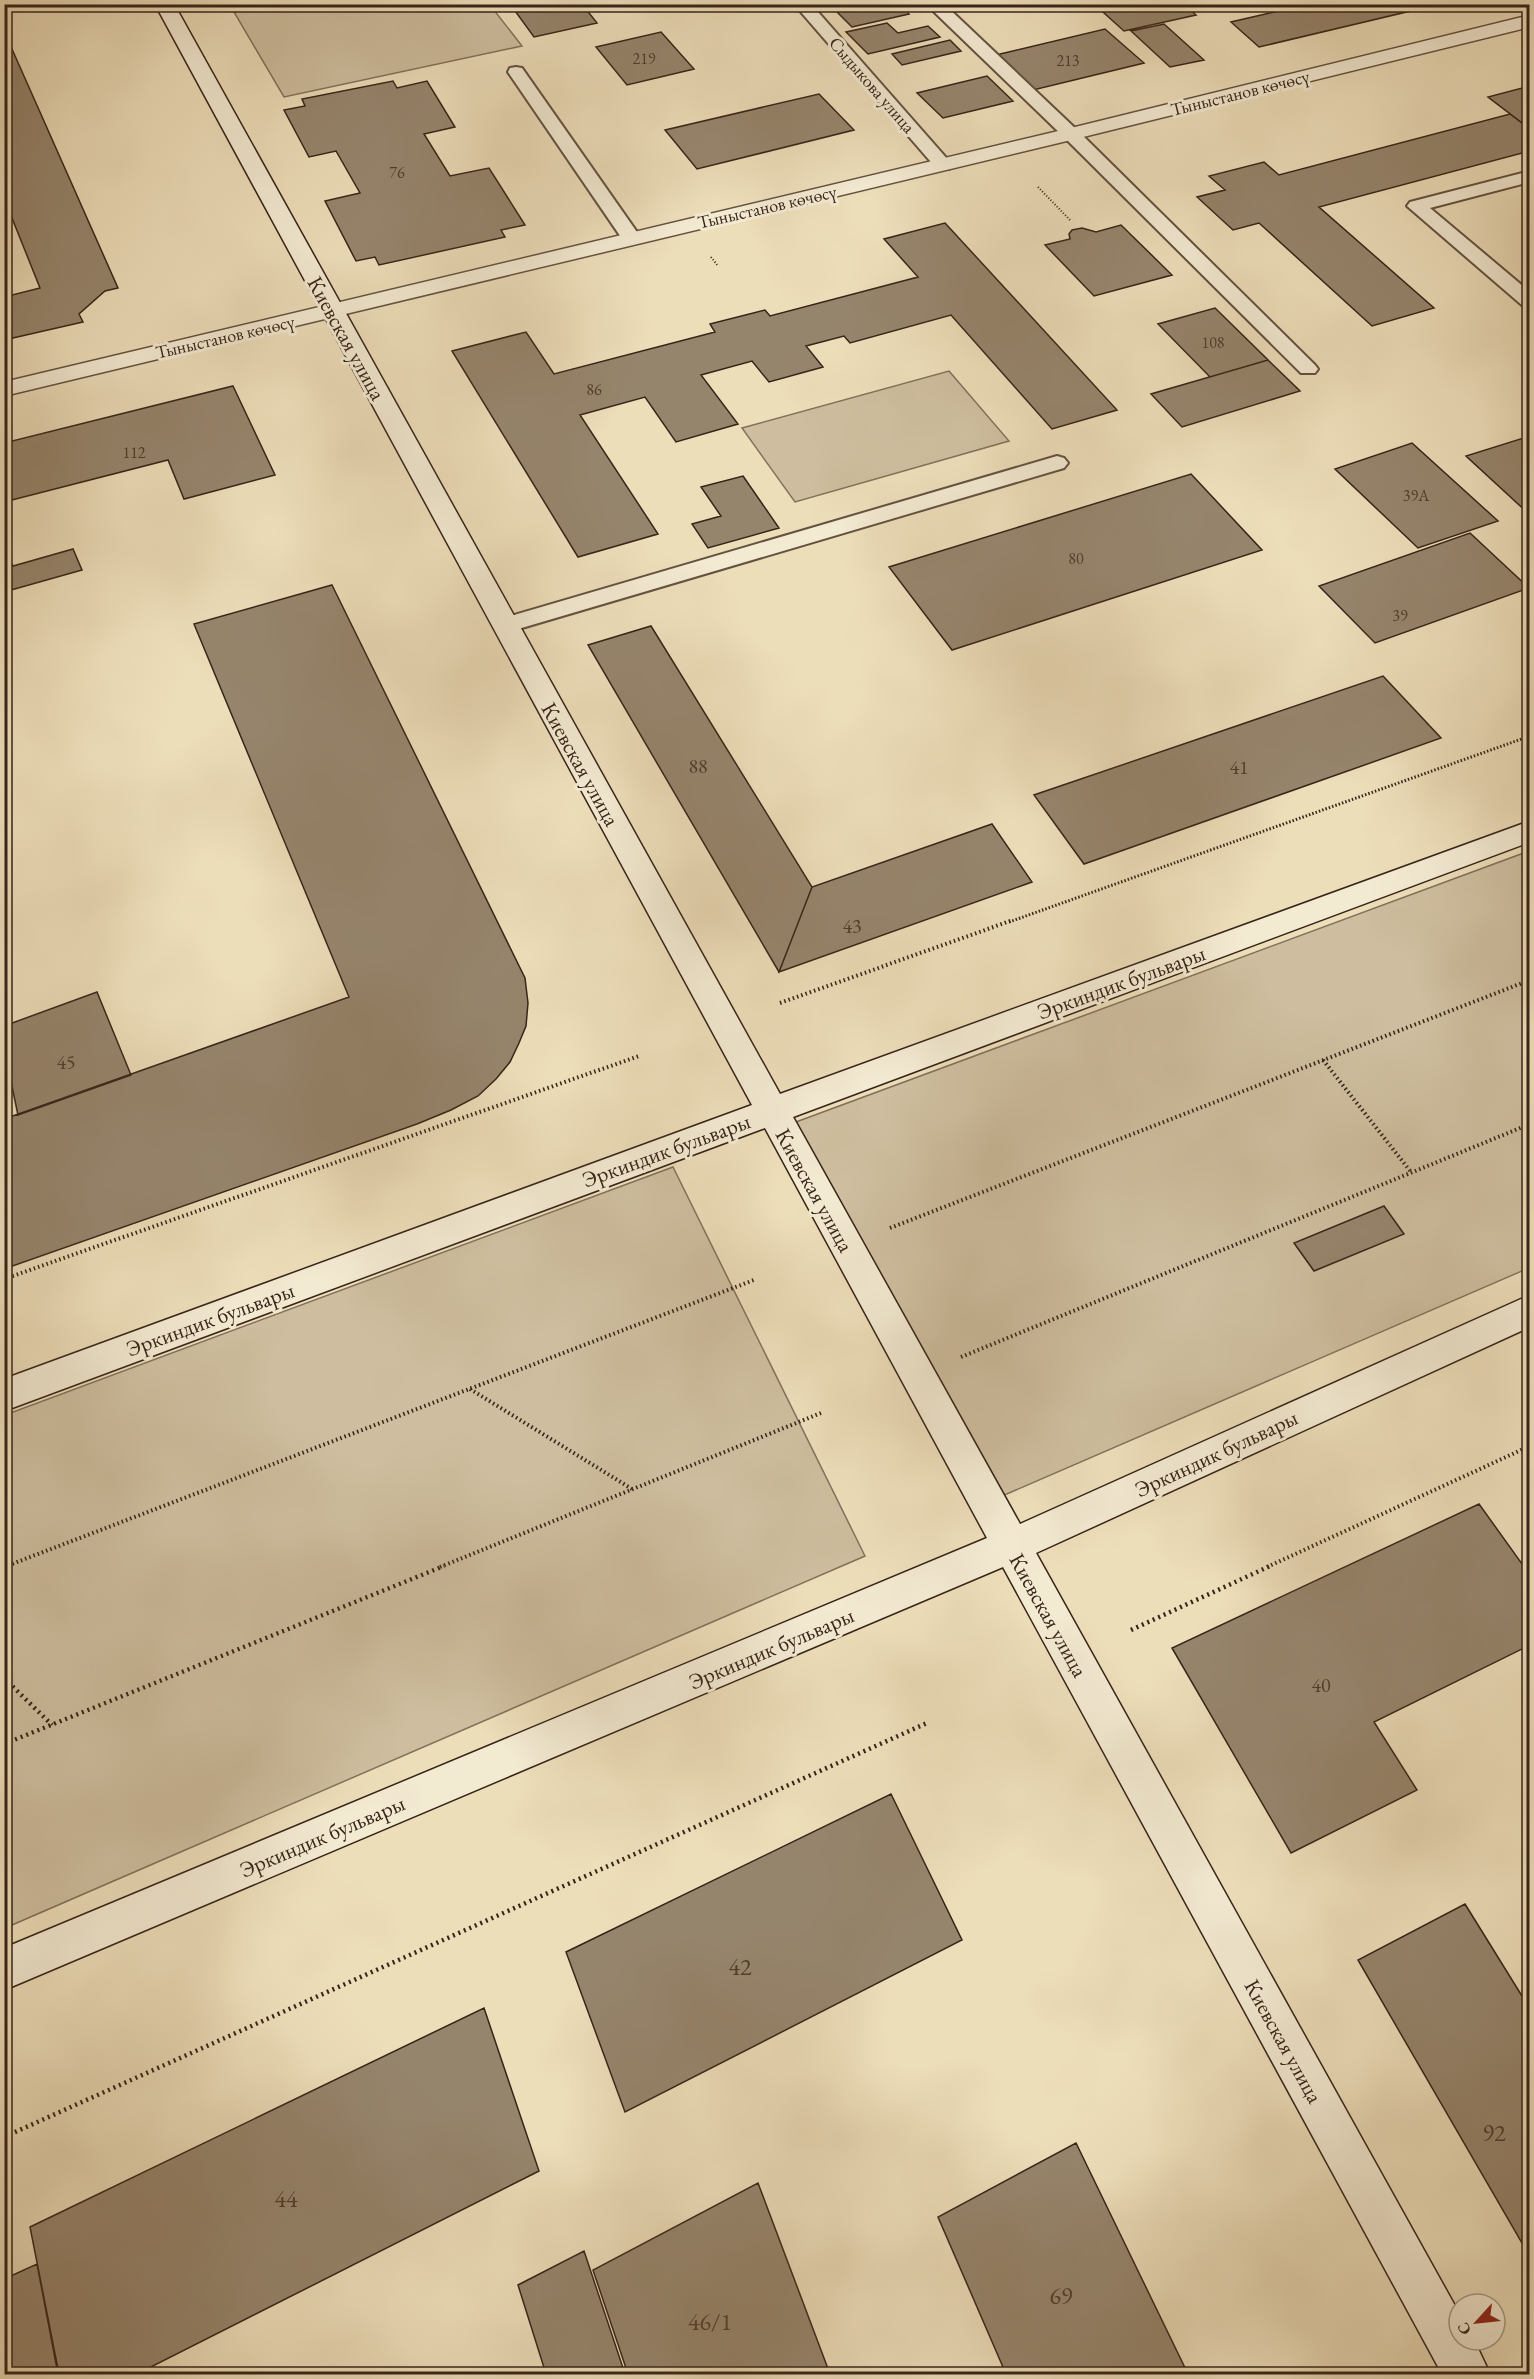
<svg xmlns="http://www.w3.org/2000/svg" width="1534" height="2379" font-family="'EB Garamond',serif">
<rect width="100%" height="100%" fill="#eddeba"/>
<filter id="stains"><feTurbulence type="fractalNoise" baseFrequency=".00333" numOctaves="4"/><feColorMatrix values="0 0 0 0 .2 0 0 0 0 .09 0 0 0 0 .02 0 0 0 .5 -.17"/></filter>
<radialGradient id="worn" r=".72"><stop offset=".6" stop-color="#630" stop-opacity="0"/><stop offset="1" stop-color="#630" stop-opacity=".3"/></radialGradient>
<path fill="#cebe9f" stroke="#82715c" stroke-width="1.5" d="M269,4L490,5L522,46L284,97L234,12Z
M949,371L1009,441L795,502L742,428Z
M1529,851V1268L1002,1496L796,1122Z
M673,1167L865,1556L5,1928V1415Z"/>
<path fill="#96856d" stroke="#372419" stroke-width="1.5" d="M510,4H582L597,23L534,37Z
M829,4H899L909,14L852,27Z
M1094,4H1184L1196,15L1124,31Z
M1309,4H1413L1419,9L1259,47L1231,22Z
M1445,4H1477L1453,10Z
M887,23L898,33L928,26L940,37L868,54L846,32Z
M1164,24L1204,60L1170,67L1131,31Z
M1105,29L1144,63L1029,91L992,56Z
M4,31L118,288L105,291L79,314L83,322L4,340V297L40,288L4,198Z
M661,32L694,69L627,85L596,47Z
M950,40L961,51L902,65L892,54Z
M987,76L1013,101L943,118L917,93Z
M393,81L397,88L427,81L455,127L424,134L450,176L489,168L525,225L501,230L505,237L379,265L375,257L356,261L325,201L360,193L336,151L309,157L284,110L305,106L302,99Z
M1530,86V129L1488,97Z
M819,94L854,130L697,169L665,130Z
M1510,114L1530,129V151L1319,207L1434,308L1372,326L1259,223L1233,230L1197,197L1225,190L1209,176L1264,162L1279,175Z
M945,223L1117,410L1052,429L951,315L850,343L844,336L806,346L823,367L769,382L752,361L701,375L738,424L676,442L645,397L580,415L658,534L578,557L452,351L526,332L554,374L715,332L710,324L765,310L770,316L918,277L884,239Z
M1121,225L1172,275L1094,296L1045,245L1070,239L1069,234L1072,230L1082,228L1096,232Z
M1215,308L1268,360L1210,377L1158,324Z
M1268,360L1300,391L1182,427L1151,394Z
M233,386L275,475L184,499L168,460L4,502V443Z
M1530,436V515L1466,456Z
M1412,443L1498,521L1418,548L1335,469Z
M1191,474L1262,550L952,650L889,567Z
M743,476L779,528L708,548L692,524L721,516L701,487Z
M1470,533L1529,588L1375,643L1319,586Z
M4,548L13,566L73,549L82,570L4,592Z
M332,585L525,978L528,1003L526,1026L519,1043L510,1062L496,1079L478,1096L451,1110L417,1124L4,1269V1119L349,997L194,624Z
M651,626L812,887L779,972L588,645Z
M1383,676L1441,738L1084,864L1034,795Z
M992,824L1032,882L779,972L812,887Z
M97,992L131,1075L18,1115L4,1049V1026Z
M1384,1206L1404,1234L1314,1271L1294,1243Z
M1479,1504L1530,1575V1645L1374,1722L1417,1790L1291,1853L1172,1648Z
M891,1794L962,1940L625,2112L566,1952Z
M1465,1904L1530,2009V2257L1358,1960Z
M484,2008L539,2171L137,2374H59L30,2227Z
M1076,2143L1188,2374H1006L938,2217Z
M758,2183L830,2374H628L593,2270Z
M584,2251L625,2374H546L518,2285Z
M37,2264L58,2374H4V2279Z"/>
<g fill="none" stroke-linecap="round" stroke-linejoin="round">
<g stroke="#645241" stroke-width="4">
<path id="lane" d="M794,4H811L949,161L952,165L949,169H937Z
M926,4H944L1077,130L1315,365L1318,369L1315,373H1301L1065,138Z
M516,67L522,68L639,235L641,239L639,243H625L508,72L510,68Z
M1530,171V182L1430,208L1530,292V308L1523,306L1407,206L1410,202Z
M1057,456L1064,458L1068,463L1064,468L505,633L497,630L494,625L497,620Z"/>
</g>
<g stroke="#645241" stroke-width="3">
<path id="street" d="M1530,15V27L1071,140L4,396V382L1071,128Z"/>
</g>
<g stroke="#372419" stroke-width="3">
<path id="secondary" d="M155,4H174L780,1094L1530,821V842L793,1117L1020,1524L1530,1295V1327L1036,1553L1459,2313V2340H1474L1490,2374H1442L1003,1567L4,1990V1948L987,1538L765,1128L4,1411V1379L752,1105Z"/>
</g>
<path stroke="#372419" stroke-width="2" stroke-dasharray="1 2" stroke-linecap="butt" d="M1038,187L1070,220
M711,257L718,266"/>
<path stroke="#372419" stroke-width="3" stroke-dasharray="1.5 2" stroke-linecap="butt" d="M1009,922L1530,736"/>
<path stroke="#372419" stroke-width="4" stroke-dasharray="1.5 3" stroke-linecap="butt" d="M780,1003L1013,920
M1323,1060L1411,1172
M890,1228L1530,980
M4,1279L639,1056
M961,1357L1530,1124
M470,1389L632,1489
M4,1567L754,1280
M440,1567L821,1413
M1267,1567L1530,1446"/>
<path stroke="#372419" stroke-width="4.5" stroke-dasharray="2 4" stroke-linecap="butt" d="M4,1567L7,1566
M1131,1630L1270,1566
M4,1678L52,1725
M4,1744L444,1566
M4,2137L927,1723"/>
<use href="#lane" fill="#f3ead2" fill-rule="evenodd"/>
<use href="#street" fill="#f3ead2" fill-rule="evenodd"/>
<use href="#secondary" fill="#f3ead2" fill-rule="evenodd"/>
</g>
<g text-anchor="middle" stroke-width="6" stroke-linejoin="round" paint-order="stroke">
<g font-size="16" fill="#4f3c2e">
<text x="644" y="64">219</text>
<text x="1068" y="66">213</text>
<text x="397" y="178">76</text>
<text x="1213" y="348">108</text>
<text x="594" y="395">86</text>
<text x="134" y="458">112</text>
<text x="1416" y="501">39А</text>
<text x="1076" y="564">80</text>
<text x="1400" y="621">39</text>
</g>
<g font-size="18" fill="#372419" stroke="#f3ead2">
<text transform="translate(872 85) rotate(49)" y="6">Сыдыкова улица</text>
<text transform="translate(1240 93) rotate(-14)" y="6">Тыныстанов көчөсү</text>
<text transform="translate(767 207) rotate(-13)" y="6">Тыныстанов көчөсү</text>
<text transform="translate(225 337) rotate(-13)" y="6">Тыныстанов көчөсү</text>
</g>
<g font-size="20" fill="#4f3c2e">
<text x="698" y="773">88</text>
<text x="1239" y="774">41</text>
<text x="852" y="933">43</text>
<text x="66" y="1069">45</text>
<text x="1321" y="1692">40</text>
</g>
<g font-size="22" fill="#372419" stroke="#f3ead2">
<text transform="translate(347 338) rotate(61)" y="8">Киевская улица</text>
<text transform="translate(581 764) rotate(61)" y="8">Киевская улица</text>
<text transform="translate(1121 982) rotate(-20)" y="8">Эркиндик бульвары</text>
<text transform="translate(666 1150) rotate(-20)" y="8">Эркиндик бульвары</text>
<text transform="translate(815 1190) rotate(61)" y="8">Киевская улица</text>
<text transform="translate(210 1319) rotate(-20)" y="8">Эркиндик бульвары</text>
<text transform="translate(1216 1453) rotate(-25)" y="8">Эркиндик бульвары</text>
<text transform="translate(1049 1615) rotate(61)" y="8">Киевская улица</text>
<text transform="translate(771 1648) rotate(-23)" y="8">Эркиндик бульвары</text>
<text transform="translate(322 1836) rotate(-23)" y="8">Эркиндик бульвары</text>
<text transform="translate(1284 2041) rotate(61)" y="8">Киевская улица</text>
</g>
<g font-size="24" fill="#4f3c2e">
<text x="740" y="1975">42</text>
<text x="1494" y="2141">92</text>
<text x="286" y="2207">44</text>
<text x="1061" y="2304">69</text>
<text x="710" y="2330">46/1</text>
</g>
</g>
<rect width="1534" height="2379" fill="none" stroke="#eddeba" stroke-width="24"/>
<rect x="6" y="6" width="1522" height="2367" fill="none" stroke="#372419" stroke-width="3"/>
<rect x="12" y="12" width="1510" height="2355" fill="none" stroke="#372419" stroke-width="1.5"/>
<g transform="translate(1477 2322) rotate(243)"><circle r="28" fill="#f3ead2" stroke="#a89b88" stroke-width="1.5"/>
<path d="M0-4.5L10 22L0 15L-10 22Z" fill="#8f2418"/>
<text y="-9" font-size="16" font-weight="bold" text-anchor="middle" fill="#372419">С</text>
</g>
<rect width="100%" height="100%" filter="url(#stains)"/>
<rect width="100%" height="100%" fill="url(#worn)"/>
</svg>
